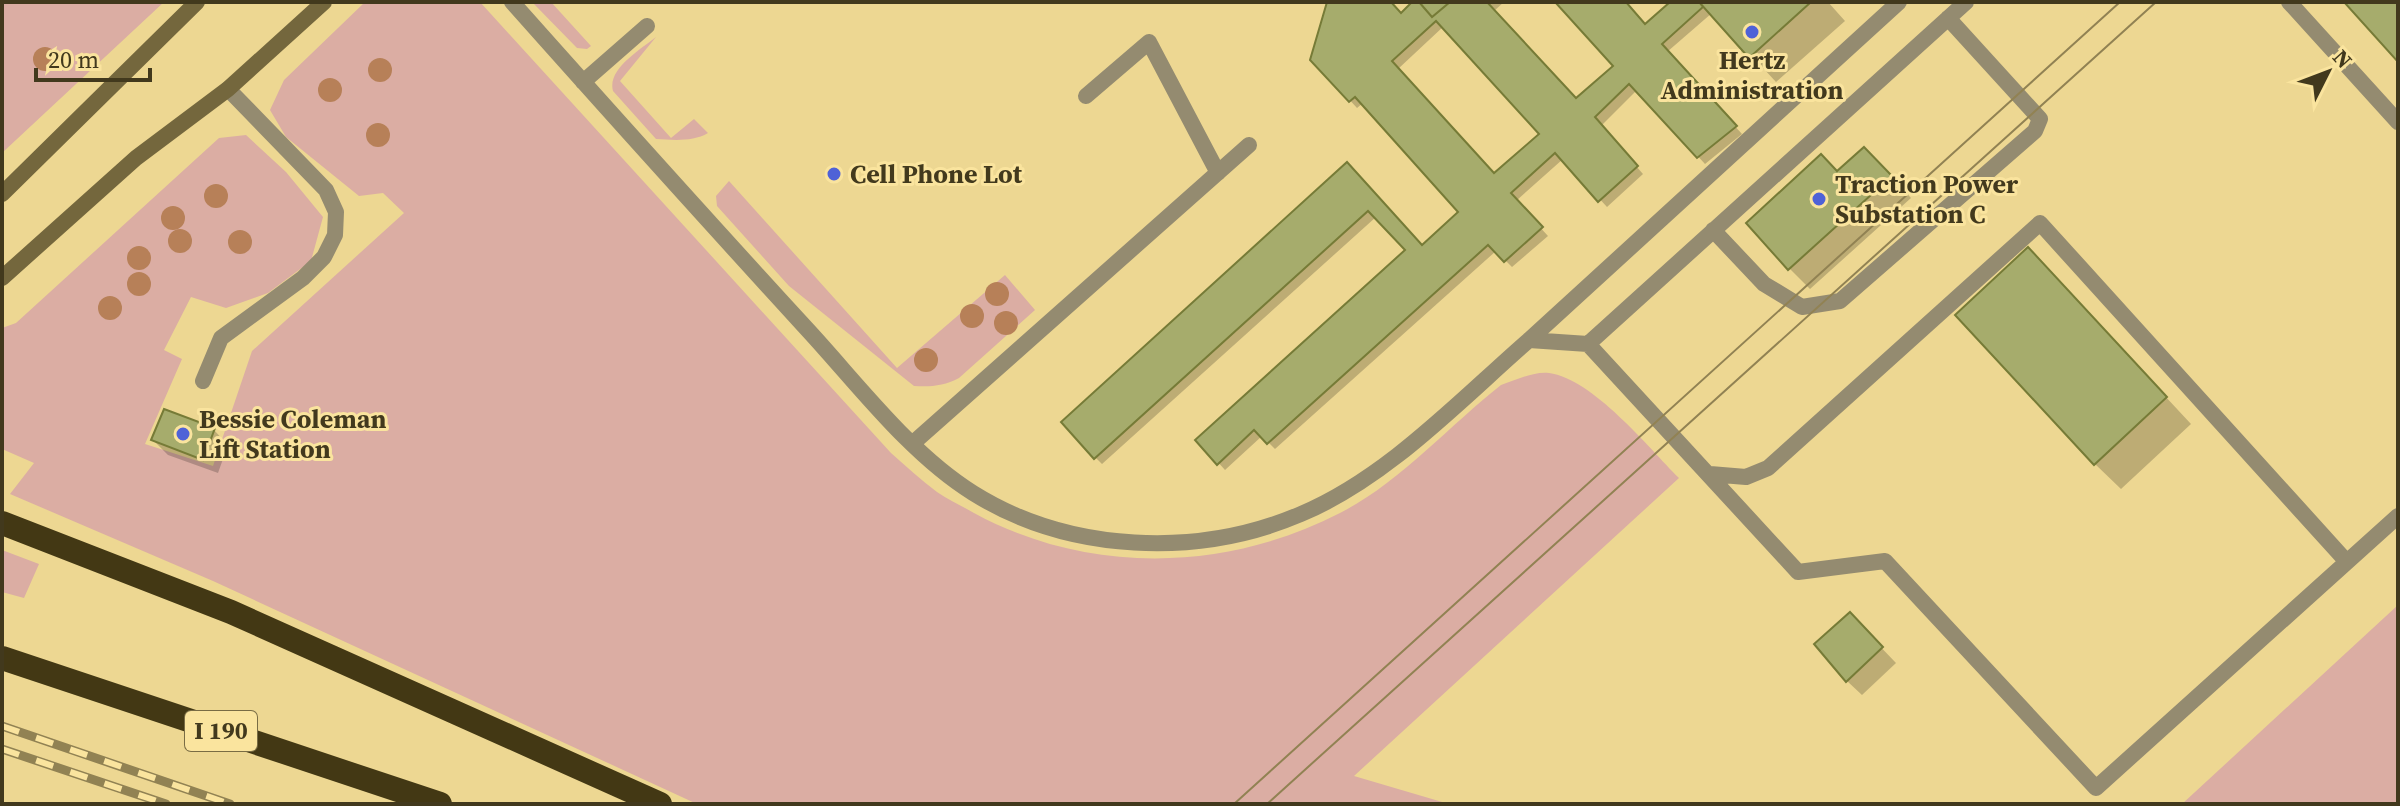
<svg xmlns="http://www.w3.org/2000/svg" width="2400" height="806" font-family="'Source Serif 4',serif">
<rect width="100%" height="100%" fill="#edd792"/>
<path fill="#dbada3" d="M2,2H164L2,153Z
M365,2H480L891,453C906,466 921,480 937,492C949,500 962,506 974,513C1088,575 1226,572 1340,513C1398,484 1450,425 1501,385C1516,380 1534,371 1549,373C1593,379 1648,447 1679,478L1354,776L1449,804H697L213,581L10,494L34,463L2,449V328L16,323L219,138L246,135L286,172L323,217L311,261L268,293L226,308L191,297L164,350L182,359L145,444L213,466L252,351L404,213L383,193L359,196L286,137L270,110L284,80Z
M532,2H551L591,46L587,49L577,48Z
M656,37L620,81L671,138L694,119L708,133C693,142 673,140 656,139L613,91C607,69 640,50 656,37Z
M729,181L897,368L1005,275L1035,310L959,378C944,386 931,387 914,386L789,286L717,206L716,196Z
M2,550L39,564L24,598L2,592Z
M2398,605V804H2182Z"/>
<path fill="#0003" fill-rule="evenodd" d="M1329,2H1389L1401,15L1415,2H1504L1494,11L1576,101L1616,66L1558,2H1624L1646,26L1673,2H1828L1845,21L1776,82L1712,13L1667,52L1742,134L1705,164L1637,90L1601,126L1643,174L1607,207L1563,159L1516,201L1548,236L1512,267L1496,251L1275,449L1262,436L1225,470L1198,440L1407,251L1376,217L1102,464L1095,457L1347,165L1423,248L1460,212L1363,103L1357,108L1312,59ZM1444,26L1542,134L1495,175L1398,69Z
M1885,170L1911,198L1810,289L1789,268L1838,173Z
M2028,249L2191,424L2121,489L2095,464Z
M214,430L228,445L218,473L168,455L153,440Z
M1850,615L1896,663L1862,695L1847,681Z"/>
<path fill="#a6ac6c" stroke="#767b37" stroke-width="2" fill-rule="evenodd" d="M1327,2H1391L1401,13L1412,2H1419L1432,17L1450,2H1487L1576,98L1613,66L1555,2H1626L1645,24L1670,2H1699L1703,7L1662,44L1737,126L1697,158L1629,84L1595,117L1638,166L1598,202L1555,153L1511,193L1543,227L1504,262L1488,245L1267,444L1254,430L1217,465L1195,440L1405,250L1368,211L1094,459L1061,422L1347,162L1422,245L1458,212L1355,97L1349,102L1310,60ZM1436,21L1539,134L1494,173L1392,61Z
M1419,2H1450L1432,17Z
M1699,2H1811L1749,58Z
M2344,2H2398V62Z
M1864,147L1892,176L1788,270L1746,223L1821,154L1837,171Z
M2028,247L2167,397L2094,465L1955,315Z
M164,409L215,428L203,460L151,440Z
M1850,612L1883,647L1846,682L1814,644Z"/>
<g fill="none" stroke-linecap="round" stroke-linejoin="round">
<path stroke="#948b70" stroke-width="16" d="M512,2C609,111 707,220 806,328C857,383 909,453 973,493C1069,553 1198,558 1301,514C1387,478 1459,401 1529,340L1588,344L1798,572L1885,561L2096,788L2398,516
M2289,2L2398,122
M583,82L647,26
M1086,96L1149,42L1218,173
M1713,230L1764,284L1802,307L1840,301L2035,131L2040,119L1948,18
M1529,340L1899,2
M1588,344L1966,2
M203,381L221,338L303,278L324,257L335,235L336,212L326,190L228,89
M912,444L1249,145
M1710,474L1746,477L1768,468L2040,223L2347,562"/>
<path stroke="#74673d" stroke-width="16" d="M2,194L197,2
M2,278L136,158L228,89L324,2"/>
<path stroke="#433814" stroke-width="24" d="M2,523L231,612L660,804
M2,658L440,804"/>
<path stroke="#918253" stroke-width="2" d="M1234,804L2120,2
M1267,804L2156,2"/>
<g stroke="#918253" stroke-width="9">
<path id="rail" d="M2,726L230,804
M2,749L166,804"/>
</g>
<use href="#rail" stroke="#fae49e" stroke-width="6" stroke-dasharray="18" stroke-linecap="butt"/>
</g>
<g fill="#b78058">
<circle cx="45" cy="59" r="12"/>
<circle cx="380" cy="70" r="12"/>
<circle cx="330" cy="90" r="12"/>
<circle cx="378" cy="135" r="12"/>
<circle cx="216" cy="196" r="12"/>
<circle cx="173" cy="218" r="12"/>
<circle cx="180" cy="241" r="12"/>
<circle cx="240" cy="242" r="12"/>
<circle cx="139" cy="258" r="12"/>
<circle cx="139" cy="284" r="12"/>
<circle cx="997" cy="294" r="12"/>
<circle cx="110" cy="308" r="12"/>
<circle cx="972" cy="316" r="12"/>
<circle cx="1006" cy="323" r="12"/>
<circle cx="926" cy="360" r="12"/>
</g>
<g fill="#4f62d7" stroke="#fae49e" stroke-width="3">
<circle cx="1752" cy="32" r="8"/>
<circle cx="834" cy="174" r="8"/>
<circle cx="1819" cy="199" r="8"/>
<circle cx="183" cy="434" r="8"/>
</g>
<g text-anchor="middle" stroke-width="6" stroke-linejoin="round" paint-order="stroke">
<rect fill="#fae49e" stroke="#796c44" stroke-width="2" x="185" y="711" width="72" height="40" rx="6"/>
<g font-size="24" font-weight="bold" fill="#42391d">
<text x="221" y="739">I 190</text>
</g>
<g font-size="26" font-weight="bold" fill="#42391d" stroke="#fae49e" text-anchor="start">
<text x="1752" y="69" text-anchor="middle">Hertz<tspan x="1752" dy="30">Administration</tspan></text>
<text x="850" y="183">Cell Phone Lot</text>
<text x="1835" y="193">Traction Power<tspan x="1835" dy="30">Substation C</tspan></text>
<text x="199" y="428">Bessie Coleman<tspan x="199" dy="30">Lift Station</tspan></text>
</g>
</g>
<rect width="2400" height="806" fill="none" stroke="#42391d" stroke-width="8"/>
<g transform="translate(2328 72) rotate(48)" stroke="#fae49e" stroke-width="6" paint-order="stroke">
<path d="M0-6L14 30L0 20L-14 30Z" fill="#42391d"/>
<text y="-12" font-size="22" font-weight="bold" text-anchor="middle" fill="#42391d">N</text>
</g>
<path d="M36 68v12h114v-12" fill="none" stroke="#42391d" stroke-width="4"/>
<text x="48" y="68" font-size="24" fill="#42391d" stroke="#fae49e" stroke-width="6" paint-order="stroke">20 m</text>
</svg>
